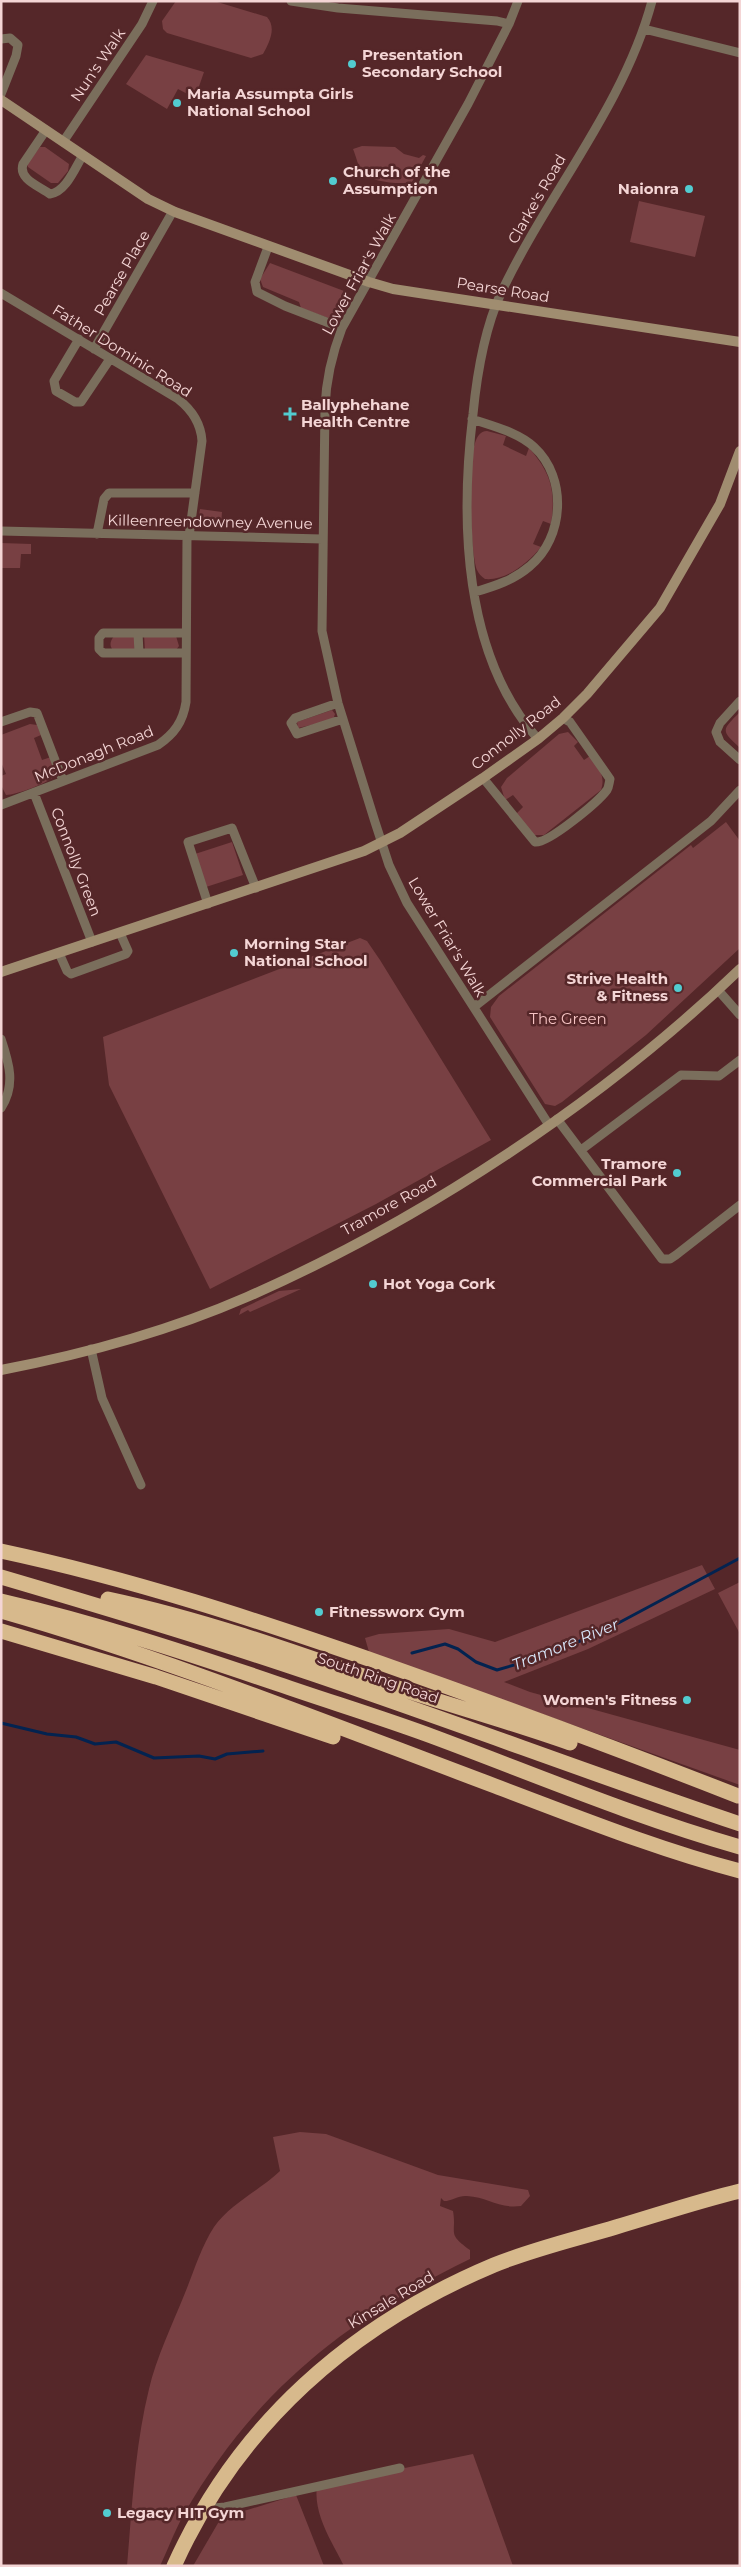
<svg xmlns="http://www.w3.org/2000/svg" width="741" height="2567" font-family="Montserrat,sans-serif">
<rect width="100%" height="100%" fill="#552729"/>
<path fill="#784043" d="M176,1H214L267,17C277,28 269,43 263,54L251,58L167,33L163,29L162,21Z
M146,55L204,72L195,98L178,89L167,109L126,84Z
M362,146L395,147L404,154L419,158L423,155L426,156L412,182C400,185 370,182 362,172C358,166 356,156 353,149Z
M40,147H45L69,164L68,171L58,183H51L28,167L27,164Z
M639,201L705,216L695,257L630,242Z
M270,263L344,291C349,300 340,315 331,319L301,308L299,302L263,287L260,279Z
M487,431L506,436L503,445L526,456L529,448C551,473 556,491 551,524L543,521L533,544L541,547C528,563 506,581 485,579C481,576 479,574 477,570C470,552 468,463 475,443C477,437 480,431 487,431Z
M200,509L222,512L221,525L203,521L199,516Z
M1,543L31,544V554H21L20,568H1Z
M134,635L135,650L112,649C109,644 111,640 114,636Z
M144,635L176,636L179,646L176,650L145,651Z
M332,710L335,714L333,720L298,728L297,722Z
M740,712V748C720,730 722,730 740,712Z
M30,724L37,725L41,735L34,738L42,760L51,757L56,774C52,782 16,795 6,795L1,785V776L6,774L1,762V735Z
M568,732L578,742L574,746L584,760L590,756C598,767 606,776 601,790L544,835H534L516,814L523,807L513,795L505,800L501,787L507,778L559,734Z
M726,822L740,841V948L646,1035L562,1102L555,1106L545,1104L490,1017L491,1007L499,996L691,845L693,848Z
M232,842L243,875L206,887L195,854Z
M360,938L367,941L380,960L491,1140L376,1204L210,1289L109,1085L103,1037Z
M301,1289L250,1312L248,1310L239,1315L241,1309L279,1291Z
M702,1565L715,1589L588,1649L504,1682L530,1692L740,1750V1785L369,1652L365,1638L379,1634L449,1629L495,1642Z
M740,1582V1634L718,1593Z
M300,2132L326,2134L438,2175L528,2190L530,2196L521,2206C498,2209 488,2197 467,2196C459,2195 452,2201 444,2201L441,2198L440,2206L453,2211C457,2234 446,2233 470,2250V2259C345,2320 254,2392 184,2514C175,2530 168,2549 160,2566H127C132,2507 135,2446 149,2389C156,2358 173,2323 185,2293C194,2271 201,2247 214,2227C231,2203 259,2191 280,2171L273,2137Z
M473,2454L513,2566H344C332,2542 313,2514 317,2486Z
M296,2495L324,2566H193L221,2518Z"/>
<g fill="none" stroke-linecap="round" stroke-linejoin="round">
<path stroke="#032350" stroke-width="3" d="M412,1653L445,1644L458,1649L476,1662L497,1670L521,1663L596,1635L740,1558
M1,1723L47,1734L76,1737L95,1744L116,1742L154,1758L199,1756L215,1759L227,1754L263,1751"/>
<path stroke="#7a6e5c" stroke-width="9" d="M291,1L338,8L497,21L509,24
M518,1L509,24L468,104L342,328C332,354 326,379 325,408L322,631L338,703L375,822L389,865L407,903L549,1125
M644,29L740,53
M1,39L10,38L18,45L16,56L1,94
M46,130L23,164C18,179 39,186 50,194C66,192 75,168 83,155
M63,142L142,24L153,1
M268,247L255,282L257,292L285,306L342,328
M1,293L178,399C192,410 201,424 202,441L189,536
M79,339L54,381L56,391L75,402H81L110,359
M94,349L173,211
M472,419C492,426 518,432 534,447C568,478 564,538 530,566C514,580 495,586 475,592
M1,531L322,539
M97,534L104,499L109,493H195
M138,633L139,653
M186,633H103L99,638V649L103,653H186
M740,701L720,723L716,732L720,742L740,760
M338,703L295,718L291,723L297,734L343,719
M1,722L30,712L37,713L63,781
M538,739C463,655 460,520 473,414C477,373 484,330 501,293C547,195 624,106 652,1
M483,778L535,842C548,844 598,802 607,790C609,787 609,783 610,779L570,722L563,718
M34,793L92,942
M1,805L158,745C174,734 183,722 186,702L187,536
M208,904L188,842L232,828L256,888
M59,953L67,971L71,974L126,954L128,951L120,933
M718,990L740,1015
M474,1007L711,821L740,790
M1,1039C9,1063 16,1085 1,1108
M557,1119L662,1259H670L676,1255L740,1205
M581,1150L681,1075L719,1076L740,1060
M91,1349L102,1398L141,1485
M204,2509L225,2507L400,2468"/>
<path stroke="#a08d70" stroke-width="10" d="M1,100L148,199L175,212L369,282L393,289L740,342
M1,972L364,851L400,833L483,778L538,739L563,718L587,694L660,608L720,504L740,451
M1,1370C85,1354 169,1331 247,1297C421,1221 603,1101 740,969"/>
<path stroke="#d7b98c" stroke-width="15" d="M1,1551C132,1579 257,1620 383,1664C502,1706 621,1750 738,1796
M1,1577C103,1607 204,1637 304,1671C450,1720 594,1775 740,1824
M108,1599C202,1619 292,1651 383,1683C445,1704 508,1721 570,1743
M1,1601C96,1623 187,1653 278,1684C330,1702 383,1718 434,1737C536,1775 635,1817 740,1847
M1,1611C169,1659 332,1725 495,1786C575,1816 656,1849 740,1871
M1,1631L156,1677L333,1737
M174,2566C238,2424 351,2325 494,2265C533,2249 576,2239 616,2227C657,2215 698,2201 740,2191"/>
</g>
<g fill="#52ccd0" stroke="#552729" stroke-width="2">
<circle cx="352" cy="64" r="5"/>
<circle cx="177" cy="103" r="5"/>
<circle cx="333" cy="181" r="5"/>
<circle cx="689" cy="189" r="5"/>
<path d="M287.5 406.5h5v5h5v5h-5v5h-5v-5h-5v-5h5z"/>
<circle cx="234" cy="953" r="5"/>
<circle cx="678" cy="988" r="5"/>
<circle cx="677" cy="1173" r="5"/>
<circle cx="373" cy="1284" r="5"/>
<circle cx="319" cy="1612" r="5"/>
<circle cx="687" cy="1700" r="5"/>
<circle cx="107" cy="2513" r="5"/>
</g>
<g text-anchor="middle" stroke-width="5" stroke-linejoin="round" paint-order="stroke">
<g font-size="15" font-weight="bold" fill="#f4d5d5" stroke="#552729" text-anchor="start">
<text x="362" y="60">Presentation<tspan x="362" dy="17">Secondary School</tspan></text>
<text x="187" y="99">Maria Assumpta Girls<tspan x="187" dy="17">National School</tspan></text>
<text x="343" y="177">Church of the<tspan x="343" dy="17">Assumption</tspan></text>
<text x="679" y="194" text-anchor="end">Naionra</text>
<text x="301" y="410">Ballyphehane<tspan x="301" dy="17">Health Centre</tspan></text>
<text x="244" y="949">Morning Star<tspan x="244" dy="17">National School</tspan></text>
<text x="668" y="984" text-anchor="end">Strive Health<tspan x="668" dy="17">&amp; Fitness</tspan></text>
<text x="667" y="1169" text-anchor="end">Tramore<tspan x="667" dy="17">Commercial Park</tspan></text>
<text x="383" y="1289">Hot Yoga Cork</text>
<text x="329" y="1617">Fitnessworx Gym</text>
<text x="677" y="1705" text-anchor="end">Women's Fitness</text>
<text x="117" y="2518">Legacy HIT Gym</text>
</g>
<g font-size="15" fill="#f4d5d5" stroke="#552729">
<text transform="translate(98 65) rotate(-56)" y="5">Nun's Walk</text>
<text transform="translate(537 199) rotate(-60)" y="5">Clarke's Road</text>
<text transform="translate(122 273) rotate(-60)" y="5">Pearse Place</text>
<text transform="translate(359 274) rotate(-61)" y="5">Lower Friar's Walk</text>
<text transform="translate(503 290) rotate(9)" y="5">Pearse Road</text>
<text transform="translate(122 351) rotate(32)" y="5">Father Dominic Road</text>
<text transform="translate(210 522) rotate(1)" y="5">Killeenreendowney Avenue</text>
<text transform="translate(516 733) rotate(-38)" y="5">Connolly Road</text>
<text transform="translate(94 754) rotate(-22)" y="5">McDonagh Road</text>
<text transform="translate(76 862) rotate(69)" y="5">Connolly Green</text>
<text transform="translate(447 937) rotate(59)" y="5">Lower Friar's Walk</text>
<text transform="translate(389 1206) rotate(-29)" y="5">Tramore Road</text>
<text transform="translate(378 1678) rotate(19)" y="5">South Ring Road</text>
<text transform="translate(391 2300) rotate(-31)" y="5">Kinsale Road</text>
</g>
<g font-size="15" fill="#f5c3c3" stroke="#552729">
<text x="568" y="1024">The Green</text>
</g>
<g font-size="16" font-style="italic" fill="#d8e5f8" stroke="#552729">
<text transform="translate(565 1644) rotate(-22)" y="6">Tramore River</text>
</g>
</g>
<rect width="741" height="2567" fill="none" stroke="#f4d5d5" stroke-width="5"/>
</svg>
